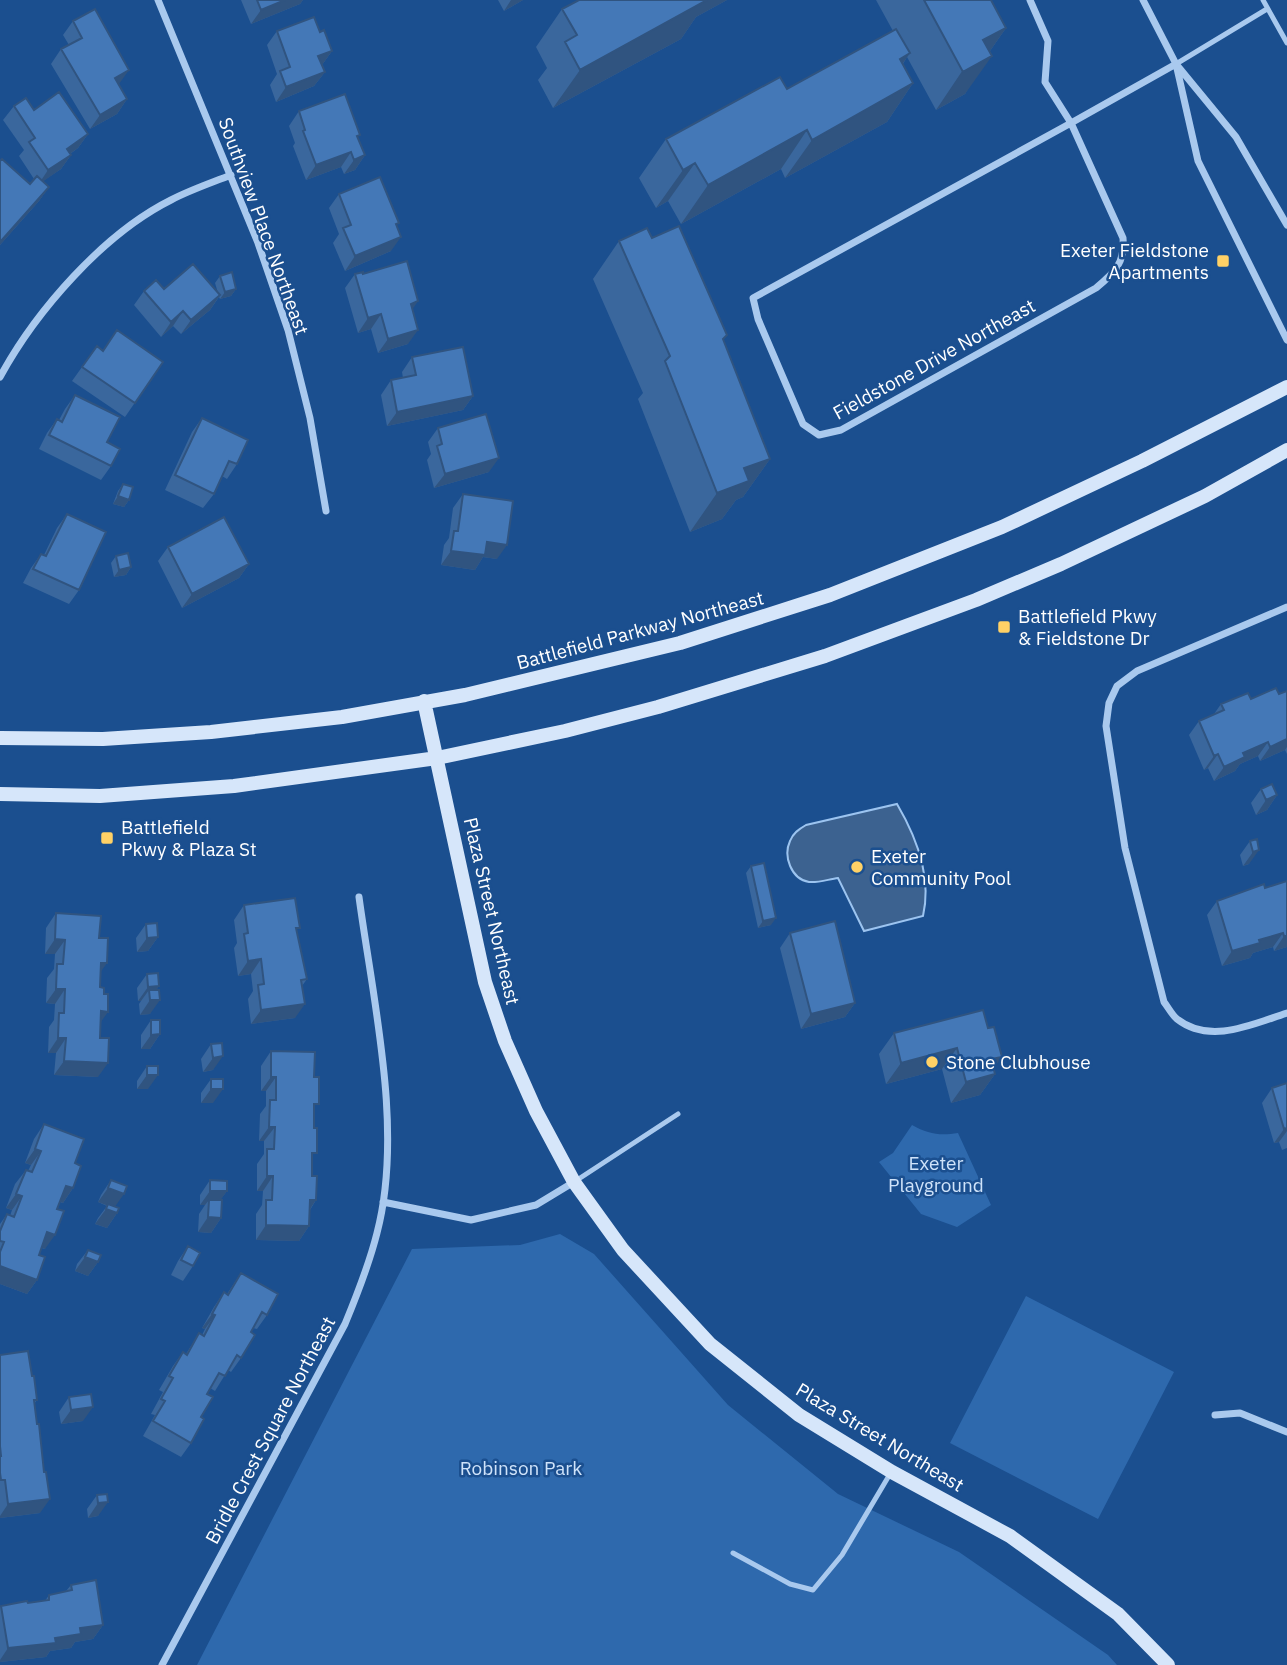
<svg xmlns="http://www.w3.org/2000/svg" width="1287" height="1665" font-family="'IBM Plex Sans',sans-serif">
<rect width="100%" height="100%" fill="#1b4f8f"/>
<path fill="#2e69ad" d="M912,1125C928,1134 940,1136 958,1133L991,1205L957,1227L921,1214L879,1162L893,1153Z
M560,1234L594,1254L728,1405L838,1494L959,1552L1108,1655L1117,1665H197L412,1249L520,1245Z
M1026,1296L1174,1372L1098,1519L950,1443Z"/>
<path fill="#3c6290" stroke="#9cc4f0" stroke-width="2" d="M897,804C917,838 932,877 923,916L864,931L838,878C829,879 819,883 809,882C791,879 783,856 790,841C793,833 799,829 806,825Z"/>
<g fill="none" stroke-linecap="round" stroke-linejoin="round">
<path stroke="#a9c9ee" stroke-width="5" d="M1263,0L1287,43
M1176,64L1267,9
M574,1182L678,1114
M733,1553L790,1584L813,1590L842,1555L890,1474"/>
<path stroke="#a9c9ee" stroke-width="7" d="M158,0L258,243L288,330L310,418L326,511
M1030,0L1048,41L1045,82L1071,123L1176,64
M1143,0L1176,64L1236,137L1287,225
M1176,64L1198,161L1287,340
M1071,123L1123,238C1125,264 1114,273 1096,288L841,430L819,435L803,424L758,319L753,298Z
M0,377C36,311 103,234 171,200C190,190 211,183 231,175
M1287,607L1137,671L1117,686L1109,703L1106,726L1125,848L1164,1002C1168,1007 1172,1015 1177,1019C1210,1045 1253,1024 1287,1013
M383,1202L471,1220L536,1205L574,1182
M1215,1415L1240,1413L1287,1432
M162,1665L345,1324C357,1295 369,1265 377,1233C404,1131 373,1001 359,897"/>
<path stroke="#d6e6fa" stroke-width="14" d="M424,701L485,982L505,1041L536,1111L574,1182L623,1250L710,1344L799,1415L892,1472L1010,1536L1118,1614L1168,1665
M0,738L103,739L211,732L342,717L465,695L680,643L830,595L1002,527L1142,461L1287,387
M0,794L100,796L234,786L437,758L565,731L658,707L825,656L976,600L1061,564L1205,496L1287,450"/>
</g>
<path fill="#3a679d" d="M241,0H303L300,4L251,24Z
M498,0H523L504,11Z
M579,0H727L696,17L681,39L553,108L538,80L547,68L536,47L562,9Z
M876,0H991L1006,28L990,51L965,94L936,110L907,57L903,64L913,83L887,122L785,178L781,169L681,224L668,201L656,208L639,178L666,139L787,89L893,31Z
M73,21L118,84L127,99L117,114L90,129L51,64L61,49L69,45L63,35Z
M277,31L320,32L332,51L322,65L325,72L314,86L276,102L270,85L277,74L267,45Z
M14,106L34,110L88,134L78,148L70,154L71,155L61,169L43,181L49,187L39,201L0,245V161L30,184L34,179L19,156L24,150L3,120Z
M299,111L358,138L365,155L355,170L344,174L341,167L306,180L293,146L295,143L289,126Z
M339,194L391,251L345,271L333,243L339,234L329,208Z
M652,238L723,340L770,459L743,497L736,500L722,519L690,532L638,399L643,393L593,279L619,241Z
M355,274H363L412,310L408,344L378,353L371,329L358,333L345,288Z
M220,276L236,289L231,296L220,299L219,297L210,310L181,334L173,326L161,337L134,305L144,291L164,289L218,293L215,283Z
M97,346L103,351L163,362L125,417L72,381Z
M412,357L473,396L463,410L387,426L381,395L391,380L403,378L402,372Z
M75,395L107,442L111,466L101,480L39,449L47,433L57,419L59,420L65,409Z
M202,418L237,464L227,479L222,476L214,494L203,508L165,490L192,432Z
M438,428L489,472L434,488L427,460L431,454L428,442Z
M123,484L129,500L124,507L113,504L118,491Z
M463,494L497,559L483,557L475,570L441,565L444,545L449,538L453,508Z
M67,514L79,590L69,604L23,583L31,568L41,554L44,555L57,528Z
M168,547L249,564L239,578L182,608L158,561Z
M116,556L131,567L126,575L114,577L111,563Z
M1287,691V754L1285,750L1260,761L1258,756L1240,764L1235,771L1214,781L1208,768L1204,770L1189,735L1199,721L1214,714L1221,704L1279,694Z
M1261,789L1277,795L1267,810L1256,815L1251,803Z
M1257,839L1249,864L1243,866L1240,855L1250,841Z
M751,866L771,925L758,928L746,873Z
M1287,880V947L1274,951L1273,947L1253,953L1250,958L1222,966L1207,915L1217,901L1286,882Z
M244,905L297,931L307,979L302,986L295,1018L251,1024L248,999L253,991L251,974L238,976L234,948L237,943L234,920Z
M56,913L99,938L101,1021L98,1077L54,1075L56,1053H48L49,1027L54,1020L55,1004L46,1003L47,978L54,969L55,954H45L46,928Z
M146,924L158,937L148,951L137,952L136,938Z
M790,933L855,1003L845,1017L801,1029L780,948Z
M147,974L159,986L156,990L150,1014L140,1015L139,1004L141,1001H138L137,988Z
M983,1010L995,1074L980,1095L951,1103L942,1069L886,1084L879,1054L894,1033Z
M151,1020L160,1034L150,1049H141V1035Z
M222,1043L213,1070L203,1072L201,1059L211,1044Z
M271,1051L314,1111L312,1176L316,1200L310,1210L309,1226L299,1241L256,1240V1214L262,1205L263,1191H257V1164L264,1154V1141H259L260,1114L266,1106V1091H261V1066Z
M147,1066L148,1089H137V1081Z
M211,1079L213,1103H201V1093Z
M1287,1083V1148L1282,1150L1279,1142L1274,1143L1262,1103L1272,1088Z
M44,1124L75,1163L73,1188L63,1203L60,1202L45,1249L41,1248L39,1255L37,1280L27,1294L0,1284V1224L7,1214L10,1216L12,1210L6,1208L15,1184L26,1170L28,1171L31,1165L25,1163L34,1139Z
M111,1180L115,1207L117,1213L107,1228L95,1224L98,1218L107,1206L98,1202L101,1195Z
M210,1180L227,1191L220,1200L221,1218L211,1233L198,1232L199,1214L205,1205H200V1195Z
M188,1246L193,1266L183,1281L171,1275L178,1261Z
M88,1250L98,1262L88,1276L75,1271L77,1264Z
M241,1273L267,1315L257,1329L253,1328L241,1358L231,1372L228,1370L215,1391L210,1388L207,1394L201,1417L191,1443L181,1457L143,1436L155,1415L151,1414L163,1392L159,1390L173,1366L183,1352L186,1354L199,1333L202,1335L205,1329L202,1328L214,1307L224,1292L227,1294Z
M0,1355L32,1376L37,1400L34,1404L40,1513L0,1518Z
M69,1397L83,1421L61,1424L59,1412Z
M107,1494L98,1516L88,1518L87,1509L97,1495Z
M71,1585L103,1625L93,1639L75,1642L71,1648L50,1651L46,1657L0,1662V1607L1,1606L45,1601L49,1595L66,1591Z"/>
<path fill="#305480" d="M285,0H303L300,4L251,24L261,10Z
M511,0H523L504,11Z
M695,0H727L696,17L681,39L553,108L580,70Z
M1006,28L983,61L992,56L965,94L936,110L983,40Z
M332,51L322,65L318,56Z
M910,53L883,92L900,59Z
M129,70L119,84L115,78Z
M325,72L314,86L276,102L286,87Z
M913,83L887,122L785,178L812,140Z
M127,99L117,114L90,129L100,115Z
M807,130L781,169L681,224L708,185Z
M88,134L78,148L57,163L67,149Z
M351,152L341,167L306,180L316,165Z
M71,155L61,169L38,185L48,170Z
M365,155L355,170L344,174L354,160Z
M695,163L668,201L656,208L683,170Z
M49,187L39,201L0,245V242Z
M401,237L391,251L345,271L355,256Z
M236,289L231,296L220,299L225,292Z
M220,295L210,310L181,334L191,320Z
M418,301L408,316L411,304Z
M183,311L173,326L161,337L171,322Z
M381,314L371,329L358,333L368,318Z
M418,330L408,344L378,353L388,339Z
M473,396L463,410L387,426L397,412Z
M499,458L489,472L434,488L445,474Z
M770,459L743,497L736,500L722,519L690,532L717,493L744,468Z
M118,496L129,500L124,507L113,504Z
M487,542L507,545L497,559L483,557L475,570L441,565L451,551Z
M249,564L239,578L182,608L192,594Z
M131,567L126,575L114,577L119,570Z
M1287,739V747L1285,750L1260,761L1270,747Z
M1268,742L1258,756L1240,764L1235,771L1214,781L1224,767L1243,753Z
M1218,754L1208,768L1204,770L1214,756Z
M1277,795L1267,810L1256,815L1266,800Z
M1259,850L1249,864L1243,866L1253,852Z
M776,918L771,925L758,928L763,921Z
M1283,933L1273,947L1253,953L1250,958L1222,966L1232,951L1259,940Z
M1284,936H1287V947L1274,951Z
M158,937L148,951L137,952L147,938Z
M55,939L65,940L55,954H45Z
M261,959L251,974L238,976L248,961Z
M101,963H107L97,977Z
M159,986L150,999L149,990L141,1001H138L148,987Z
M56,989H65L55,1004L46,1003Z
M150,1000H160L150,1014L140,1015Z
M855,1003L845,1017L801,1029L811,1014Z
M305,1004L295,1018L251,1024L261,1010Z
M101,1011L108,1012L98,1026Z
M160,1034L150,1049H141L151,1035Z
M58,1038H66L56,1053H48Z
M957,1048L942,1069L886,1084L901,1063Z
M223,1056L213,1070L203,1072L213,1058Z
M1002,1057L988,1076L995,1074L980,1095L951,1103L966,1082L991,1059Z
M64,1061L108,1063L98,1077L54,1075Z
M147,1075H158L148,1089H137Z
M271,1077H276L266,1091H261Z
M211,1089H223L213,1103H201Z
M269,1127H275L264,1141H259Z
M1287,1128V1131L1279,1142L1274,1143L1284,1129Z
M35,1149L41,1151L31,1165L25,1163Z
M267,1176H273L263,1191H257Z
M66,1186L73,1188L63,1203L56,1200Z
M108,1188L124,1194L114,1208L98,1202Z
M210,1191H227L217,1205L209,1200L205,1205H200Z
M16,1194L22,1196L12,1210L6,1208Z
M310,1200H316L306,1215Z
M106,1209L117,1213L107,1228L95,1224Z
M208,1217L221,1218L211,1233L198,1232Z
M266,1225L309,1226L299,1241L256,1240Z
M47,1232L55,1235L45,1249L37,1246Z
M85,1257L98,1262L88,1276L75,1271Z
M0,1266L37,1280L27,1294L0,1284Z
M212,1314L215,1315L205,1329L202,1328Z
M93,1407L83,1421L61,1424L71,1410Z
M50,1499L40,1513L0,1518V1516L8,1504Z
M108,1502L98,1516L88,1518L98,1503Z
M103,1625L93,1639L75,1642L71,1648L50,1651L46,1657L0,1662V1660L8,1648L55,1638L80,1628Z"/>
<path fill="#4478b7" stroke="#305480" stroke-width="2" d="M257,0H285L261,10Z
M579,0H707L580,70L565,42L577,35L562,9Z
M924,0H991L1006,28L983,40L992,56L963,72Z
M95,9L129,70L115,78L127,99L100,115L61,49L82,38L73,21Z
M314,17L320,32L324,30L332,51L318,56L325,72L286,87L280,71L290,67L277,31Z
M896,29L910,53L900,59L913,83L812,140L807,130L708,185L695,163L683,170L666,139L780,77L787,89Z
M59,92L88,134L67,149L71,155L48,170L29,142L35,138L14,106L26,98L34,110Z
M345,94L360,135L357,136L365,155L354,160L351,152L316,165L303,131L305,130L299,111Z
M2,159L30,184L37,176L49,187L0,242V161Z
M380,177L399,223L396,224L401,237L355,256L343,228L351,225L339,194Z
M679,226L727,335L723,339L770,459L744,468L749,481L717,493L665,361L670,356L619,241L647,228L652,238Z
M407,261L418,301L411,304L418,330L388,339L381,314L368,318L355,274L363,272V274Z
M193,264L220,295L191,320L183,311L171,322L144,291L156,280L164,289Z
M232,272L236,289L225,292L220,276Z
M117,330L163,362L135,403L82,367L97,346L103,351Z
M463,347L473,396L397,412L391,380L416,375L412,357Z
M75,395L120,417L107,442L120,449L111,466L49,435L57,419L62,422Z
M486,414L499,458L445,474L437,446L442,444L438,428Z
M202,418L248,440L237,464L229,461L214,494L175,475Z
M123,484L133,487L129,500L118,496Z
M463,494L513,501L507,545L487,542L485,555L451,551L454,531H458Z
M67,514L106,532L79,590L33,569L41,554L46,556Z
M224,517L249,564L192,594L168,547Z
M128,553L131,567L119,570L116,556Z
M1276,688L1279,694L1287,691V739L1270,747L1268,742L1243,753L1245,757L1224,767L1218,754L1214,756L1199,721L1224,710L1221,704L1248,693L1251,699Z
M1272,784L1277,795L1266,800L1261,789Z
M1257,839L1259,850L1253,852L1250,841Z
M764,863L776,918L763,921L751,866Z
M1287,881V936H1284L1283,933L1259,940L1260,943L1232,951L1217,901L1264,884L1265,888Z
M295,898L300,928H296L307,979L301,980L305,1004L261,1010L258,985L264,984L261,959L248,961L244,934L248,933L244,905Z
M56,913L101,916L99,938H108L107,963H101L100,987L104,988V994H108V1012L101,1011L100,1038H109L108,1063L64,1061L66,1038H58L59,1013H64L65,989H56L57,964H63L65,940L55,939Z
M835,921L855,1003L811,1014L790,933Z
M157,923L158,937L147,938L146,924Z
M158,973L159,986L148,987L147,974Z
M149,990H159L160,1000H150Z
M983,1010L988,1028L994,1027L1002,1057L991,1059L995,1074L966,1082L957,1048L901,1063L894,1033Z
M151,1020H160V1034L151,1035Z
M222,1043L223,1056L213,1058L211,1044Z
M271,1051L315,1052L314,1077H319V1104H314V1128H317V1153H312V1176H317L316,1200H310L309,1226L266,1225V1200H272L273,1176H267V1149H274L275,1127H269L270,1100H276V1077H271Z
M147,1066H158V1075H147Z
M211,1079H223V1089H211Z
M1287,1083V1128L1284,1129L1272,1088Z
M44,1124L84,1139L75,1163L81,1166L73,1188L66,1186L57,1209L64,1211L55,1235L47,1232L39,1255L45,1257L37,1280L0,1266V1252L4,1242L0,1241V1231L7,1214L14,1217L22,1196L16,1194L26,1170L32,1172L41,1151L35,1149Z
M111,1180L127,1186L124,1194L108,1188Z
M210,1180L227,1181V1191H210Z
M209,1200H222L221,1218L208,1217Z
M108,1204L119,1208L117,1213L106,1209Z
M188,1246L200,1253L193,1266L181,1260Z
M88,1250L101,1255L98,1262L85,1257Z
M241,1273L278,1294L267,1315L262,1312L251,1332L255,1335L241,1358L237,1355L225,1376L219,1373L207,1394L213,1397L201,1417L204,1419L191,1443L153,1421L165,1401L161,1399L173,1378L169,1376L183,1352L187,1355L199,1333L204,1336L215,1315L212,1314L224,1292L228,1295Z
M28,1351L32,1376H34L37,1400H34L37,1424H39L44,1472H46L50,1499L8,1504L5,1480H1L0,1473V1456H1L0,1446V1355Z
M91,1394L93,1407L71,1410L69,1397Z
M107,1494L108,1502L98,1503L97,1495Z
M96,1580L103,1625L80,1628L81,1634L55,1638L56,1643L8,1648L1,1606L27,1601L28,1603L49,1600V1595L72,1590L71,1585Z"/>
<g fill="#ffd166" stroke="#1b4f8f" stroke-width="2.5">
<rect x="1216" y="254" width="14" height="14" rx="3.5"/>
<rect x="997" y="620" width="14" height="14" rx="3.5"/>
<rect x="100" y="831" width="14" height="14" rx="3.5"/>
<circle cx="857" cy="867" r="7"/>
<circle cx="932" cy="1062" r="7"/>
</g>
<g text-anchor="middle" stroke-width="5" stroke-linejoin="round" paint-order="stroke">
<g font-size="19" fill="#fff" stroke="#1b4f8f">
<text transform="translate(264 226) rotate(70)" y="7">Southview Place Northeast</text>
<text transform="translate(934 359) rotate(-29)" y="7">Fieldstone Drive Northeast</text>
<text transform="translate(640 630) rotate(-15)" y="7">Battlefield Parkway Northeast</text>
<text transform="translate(492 911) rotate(77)" y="7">Plaza Street Northeast</text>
<text transform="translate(270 1430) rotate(-62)" y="7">Bridle Crest Square Northeast</text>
<text transform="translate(880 1437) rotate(31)" y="7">Plaza Street Northeast</text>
</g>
<g font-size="19" fill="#fff" stroke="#1b4f8f" text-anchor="start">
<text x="1209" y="257" text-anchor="end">Exeter Fieldstone<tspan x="1209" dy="22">Apartments</tspan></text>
<text x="1018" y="623">Battlefield Pkwy<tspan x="1018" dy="22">&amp; Fieldstone Dr</tspan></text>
<text x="121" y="834">Battlefield<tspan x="121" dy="22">Pkwy &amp; Plaza St</tspan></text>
<text x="871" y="863">Exeter<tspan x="871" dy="22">Community Pool</tspan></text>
<text x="946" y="1069">Stone Clubhouse</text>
</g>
<g font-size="19" fill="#cfe3fa" stroke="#1b4f8f">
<text x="936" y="1170">Exeter<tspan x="936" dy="22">Playground</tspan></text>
<text x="521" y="1475">Robinson Park</text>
</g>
</g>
</svg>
